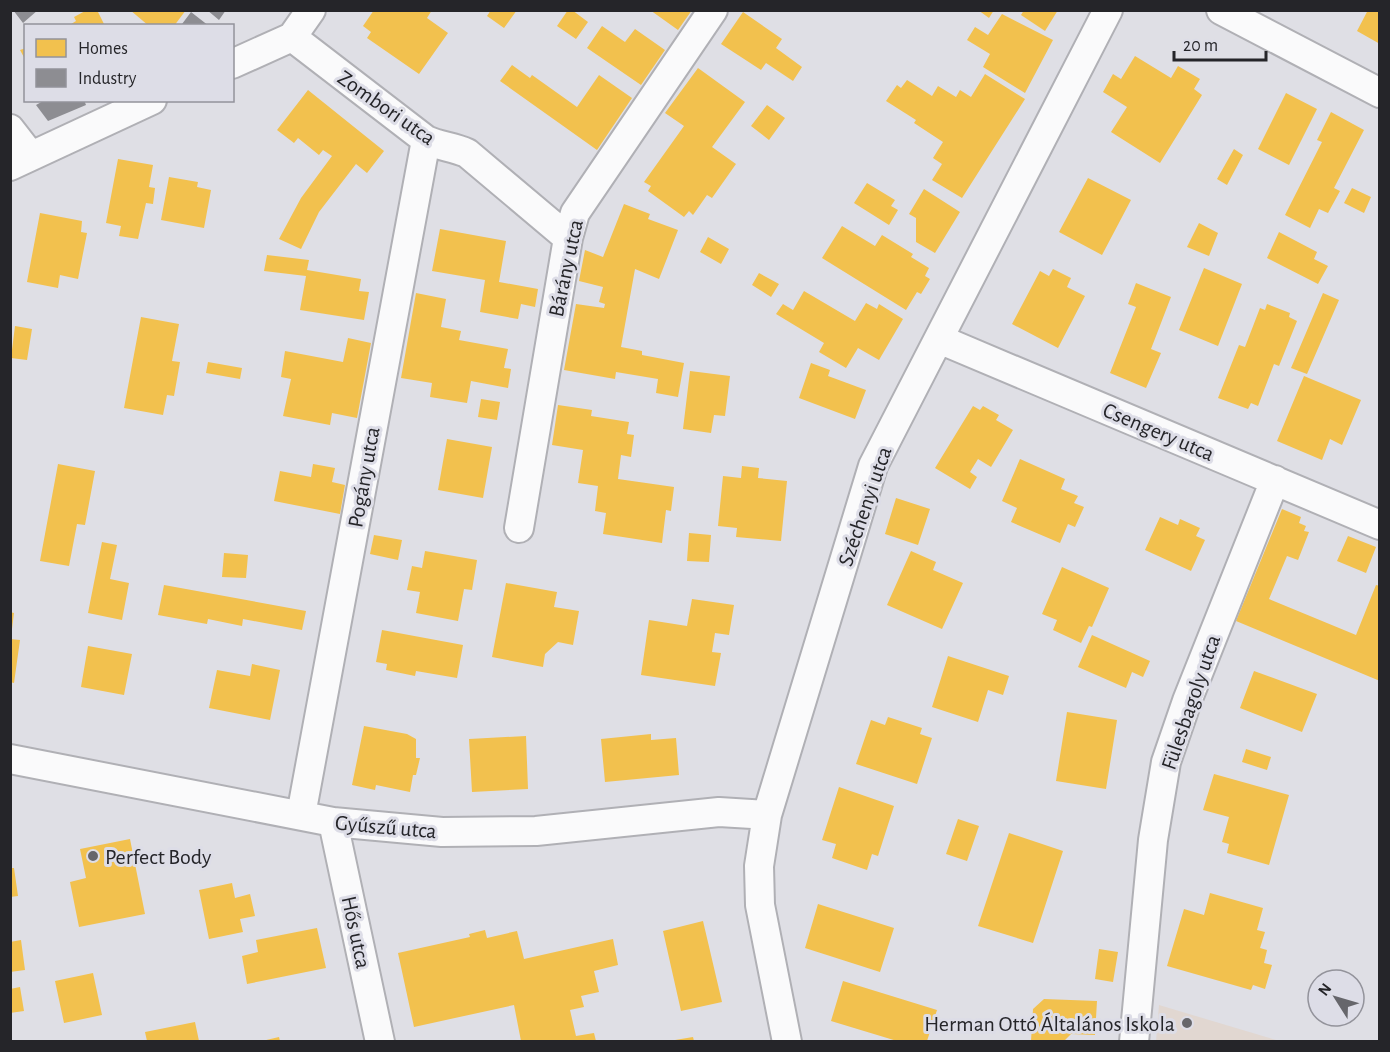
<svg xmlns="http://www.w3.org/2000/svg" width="1390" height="1052" font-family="'Alegreya Sans',sans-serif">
<rect width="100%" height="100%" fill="#dfdfe5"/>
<path fill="#e1d7d1" d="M1159,1005L1276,1040L1280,1041H1156Z"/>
<path fill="#f2c14e" d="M87,10H97L105,26H68L76,21L74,17Z
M130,10H186L174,26H149Z
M374,10H432L427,18L448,33L419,74L367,38L371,32L363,26Z
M491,10H517L504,28L487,16Z
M568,10H572L588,22L576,39L557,26Z
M650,10H692L678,30Z
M978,10H994L989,18Z
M1024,10H1058L1045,31L1021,15Z
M1368,10H1380V44L1357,31Z
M743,12L782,39L776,48L802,67L793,81L766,63L761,70L721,44Z
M1002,14L1053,40L1025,93L983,67L990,54L967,40L975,27L988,35Z
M602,26L625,42L635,29L665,50L641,85L587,48Z
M26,48V61L20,50Z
M1135,56L1171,78L1178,66L1200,79L1194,89L1202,95L1160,163L1111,132L1127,107L1103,92L1113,74L1121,79Z
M512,65L530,78L532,75L577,107L599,75L632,98L597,150L500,81Z
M698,68L745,102L712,147L736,164L712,198L707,195L693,215L689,211L684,217L648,191L651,186L644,182L684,126L665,113Z
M985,74L1025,99L962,198L932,180L942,164L933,158L943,142L914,123L916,120L886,101L897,85L901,88L907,80L932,96L938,86L956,97L960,90L971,97Z
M308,90L384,151L367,173L356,164L319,212L301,249L279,239L301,198L332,156L323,150L319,155L298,138L294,143L277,130Z
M1286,93L1317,109L1289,165L1258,149Z
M767,105L785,118L769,140L751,126Z
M1331,112L1364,130L1334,188L1340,191L1328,213L1319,209L1310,228L1285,215L1322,142L1317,140Z
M1234,149L1243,155L1227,185L1217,179Z
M118,159L153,165L149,187L155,188L153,204L146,203L138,239L119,236L121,226L106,223Z
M169,177L198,182L197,187L211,190L204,228L161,220Z
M1088,178L1131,200L1102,255L1059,232Z
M867,183L895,200L891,206L898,210L889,225L854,203Z
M1352,188L1371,197L1364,213L1344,203Z
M924,189L960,212L935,253L916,242V218L909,214Z
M624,204L650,214L648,219L678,230L659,279L635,269L621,347L642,351V355L684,363L678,397L656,393L658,379L616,372L615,379L564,370L576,304L604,308L605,304L599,302L603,287L579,281L585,250L603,257Z
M40,213L82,221L81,232L87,233L78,279L60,275L58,288L27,282Z
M1199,223L1218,233L1209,256L1187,247Z
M842,226L875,246L882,235L913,254L911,257L929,268L925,276L930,279L921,294L917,292L906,310L822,258Z
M440,229L506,241L499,282L538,289L535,307L521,304L518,319L480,312L485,280L432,271Z
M1279,232L1317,252L1314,259L1328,266L1318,284L1267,258Z
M708,237L729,249L721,264L700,252Z
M267,255L309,260L307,270L361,279L359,291L369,292L364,320L300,310L306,276L264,271Z
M1204,268L1242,284L1218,346L1179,330Z
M1053,269L1071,278L1067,287L1085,296L1058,348L1012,324L1040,271L1049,276Z
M759,273L779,284L771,297L752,285Z
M1136,283L1171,297L1151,349L1161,353L1146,388L1110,373L1136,307L1128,304Z
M804,291L855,321L866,303L877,309L879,304L903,319L879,360L858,348L846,368L819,352L824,343L776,314L783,304L793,310Z
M416,293L446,299L441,327L461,331L459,340L508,349L504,368L511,369L508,388L471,381L467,403L430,397L432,383L401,378Z
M1323,293L1339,300L1307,374L1291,368Z
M1267,304L1290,313L1289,317L1297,321L1279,366L1274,364L1258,406L1251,403L1248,409L1218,398L1239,345L1245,347L1260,308L1265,310Z
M141,317L179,324L172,361L180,362L174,396L167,395L163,415L124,408Z
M15,326L32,329L27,360L11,358Z
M348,338L371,343L357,418L332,413L330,425L283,416L291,379L281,377L285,351L343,362Z
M208,362L242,368L240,379L206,373Z
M811,363L830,370L828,376L866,390L855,419L799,398Z
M690,371L730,376L725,416L714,415L711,433L683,429Z
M1304,376L1361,400L1342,445L1330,439L1322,460L1277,441Z
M481,399L500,402L497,420L478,417Z
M558,405L592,410L591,416L629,422L627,434L634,435L631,457L621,455L618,479L674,487L671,511L666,510L662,543L603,534L606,513L595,511L598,486L578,483L583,450L552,445Z
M973,406L980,410L983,406L999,415L996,420L1013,430L991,467L978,459L970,472L977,477L970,489L935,468Z
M447,439L492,447L483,498L438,490Z
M1020,459L1065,479L1061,489L1078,496L1074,503L1084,507L1075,527L1068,524L1060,543L1011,522L1017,508L1002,501Z
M58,464L95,471L85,525L77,524L69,566L40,561Z
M313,464L335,468L332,482L345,485L340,514L274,501L280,471L311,477Z
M742,466L759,468L758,478L787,481L781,541L736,537L737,528L718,526L723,476L741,478Z
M896,498L930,509L918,545L885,534Z
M1282,509L1301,517L1299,523L1306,526L1304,531L1309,532L1298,560L1287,556L1269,599L1356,635L1376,585L1380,586V681L1236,621Z
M1160,517L1178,525L1180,519L1200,528L1196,536L1205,540L1191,571L1145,550Z
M689,533L711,535L709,562L687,561Z
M374,535L402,540L398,560L370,554Z
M1348,536L1376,547L1366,573L1337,561Z
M102,542L117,545L110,579L129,583L122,620L88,613Z
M425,551L477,560L472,590L464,589L458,621L416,613L420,592L407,590L412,566L422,568Z
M911,551L936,562L933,570L963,583L942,629L887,605Z
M224,553L248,555L246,578L222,577Z
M1062,567L1109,588L1092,627L1089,626L1081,643L1053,630L1057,620L1042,614Z
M506,583L557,592L554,607L579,611L573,645L558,642L545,654L543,667L492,657Z
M164,585L306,611L302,630L243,619L242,626L208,619L207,624L158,615Z
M692,599L734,605L729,635L715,633L712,652L721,653L715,686L641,675L649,620L687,626Z
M10,612L14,613L12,629H10Z
M382,630L463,645L457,678L416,671L415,676L386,670L387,664L376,662Z
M1092,635L1150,661L1143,677L1132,672L1126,688L1078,667Z
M10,639L20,640L14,683L10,682Z
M88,646L132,654L124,695L81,687Z
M948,656L1009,676L1003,695L988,690L978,722L932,707Z
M252,664L280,670L270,720L209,708L217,670L250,676Z
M1254,671L1317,694L1302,732L1240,708Z
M1067,712L1117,720L1106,789L1056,781Z
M888,717L922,728L920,734L932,738L917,784L856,764L871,720L885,725Z
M364,726L407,734L416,739V758H420L416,775H413L410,792L376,785L375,790L352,785Z
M651,734V740L676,738L679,775L605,782L601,739Z
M526,736L528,789L472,792L469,739Z
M1246,749L1271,757L1267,770L1242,762Z
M1214,774L1289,795L1269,865L1227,853L1229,844L1222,842L1229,817L1203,810Z
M839,787L894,806L878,856L872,854L867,870L832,858L836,844L822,840Z
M958,819L979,826L967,861L946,854Z
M1009,833L1063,851L1033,943L978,926Z
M130,839L145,914L79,927L70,882L86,878L80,849Z
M10,868H14L18,896L10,897Z
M232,883L235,898L250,894L255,916L240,919L243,932L209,939L199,890Z
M1210,893L1263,908L1257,930L1265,932L1260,948L1267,950L1264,963L1272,965L1265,989L1253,985L1251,990L1167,966L1184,909L1204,915Z
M818,904L894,928L880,972L805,948Z
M703,921L722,1002L681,1011L663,931Z
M317,928L326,968L247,984L242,956L258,952L256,940Z
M485,930L487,938L517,931L524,959L613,939L618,965L594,971L599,992L581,996L584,1007L570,1010L576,1036L594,1033L596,1041H521L514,1005L414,1027L398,953L470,937L469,934Z
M21,940L25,970L10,972V942Z
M1099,949L1118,952L1113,982L1095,979Z
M93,973L102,1015L64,1023L55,981Z
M843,981L937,1010L927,1041H897L831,1021Z
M20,987L24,1011L10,1013V989Z
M1044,999L1097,1001L1095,1035L1071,1034L1064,1041H1031L1033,1009Z
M195,1022L199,1041H147L145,1032Z
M279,1037L280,1041H262Z
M693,1037L694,1041H675V1040Z"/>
<path fill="#8d8d92" d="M13,10H38L23,23Z
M207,10H226L219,20Z
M191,12L209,26H184L182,24Z
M45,100H84L86,105L48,121L36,105Z"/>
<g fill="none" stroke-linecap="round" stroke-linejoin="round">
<g stroke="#b0b0b5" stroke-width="32">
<path id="street" d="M1221,10L1380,93
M292,37L426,140C439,146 453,147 467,153L568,238
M232,64L292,37L311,10
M10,129L31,156
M10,166L152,100
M939,339L1380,525
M519,528L568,238L575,213L713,10
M10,759L333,822L442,832L536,831L719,812L767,815
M301,815L426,140
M333,822L380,1042
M787,1042L760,905L759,866L767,815L873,466L1108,10
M1134,1042L1153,840L1166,762L1187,701L1275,480"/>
</g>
<use href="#street" stroke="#fafafb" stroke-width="28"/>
</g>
<g fill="#66666b" stroke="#dddde7" stroke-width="2">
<circle cx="93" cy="856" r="6"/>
<circle cx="1187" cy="1023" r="6"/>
</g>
<g text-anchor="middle" stroke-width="6" stroke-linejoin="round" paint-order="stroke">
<g font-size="22" fill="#252529" stroke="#dddde7">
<text transform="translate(387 107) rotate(35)" y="8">Zombori utca</text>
<text transform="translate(565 268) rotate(-78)" y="8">Bárány utca</text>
<text transform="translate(1159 431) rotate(23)" y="8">Csengery utca</text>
<text transform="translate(363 477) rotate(-80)" y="8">Pogány utca</text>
<text transform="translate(864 506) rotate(-71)" y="8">Széchenyi utca</text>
<text transform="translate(1190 702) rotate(-71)" y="8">Fülesbagoly utca</text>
<text transform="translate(386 826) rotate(5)" y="8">Gyűszű utca</text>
<text transform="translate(357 932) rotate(78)" y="8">Hős utca</text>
</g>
<g font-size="22" fill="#252529" stroke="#dddde7" text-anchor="start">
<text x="105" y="864">Perfect Body</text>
<text x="1175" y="1031" text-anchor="end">Herman Ottó Általános Iskola</text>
</g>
</g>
<rect width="1390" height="1052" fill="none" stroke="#252529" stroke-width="24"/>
<rect x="24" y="24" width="210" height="78" fill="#dddde7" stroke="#93939b" stroke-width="1.5"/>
<rect x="36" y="39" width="30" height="18" fill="#f2c14e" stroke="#93939b" stroke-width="1.5"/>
<text x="78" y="54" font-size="18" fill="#252529">Homes</text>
<rect x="36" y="69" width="30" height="18" fill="#8d8d92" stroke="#93939b" stroke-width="1.5"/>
<text x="78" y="84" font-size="18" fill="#252529">Industry</text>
<g transform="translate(1336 998) rotate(307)"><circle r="28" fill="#dddde7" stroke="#93939b" stroke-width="1.5"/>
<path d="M0-4.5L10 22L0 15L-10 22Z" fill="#66666b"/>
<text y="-9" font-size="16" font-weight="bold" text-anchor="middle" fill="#252529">N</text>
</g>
<path d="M1174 51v9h92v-9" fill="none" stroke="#252529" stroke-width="3"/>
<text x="1183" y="51" font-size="18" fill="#252529" stroke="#dddde7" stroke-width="4.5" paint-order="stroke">20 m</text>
</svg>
